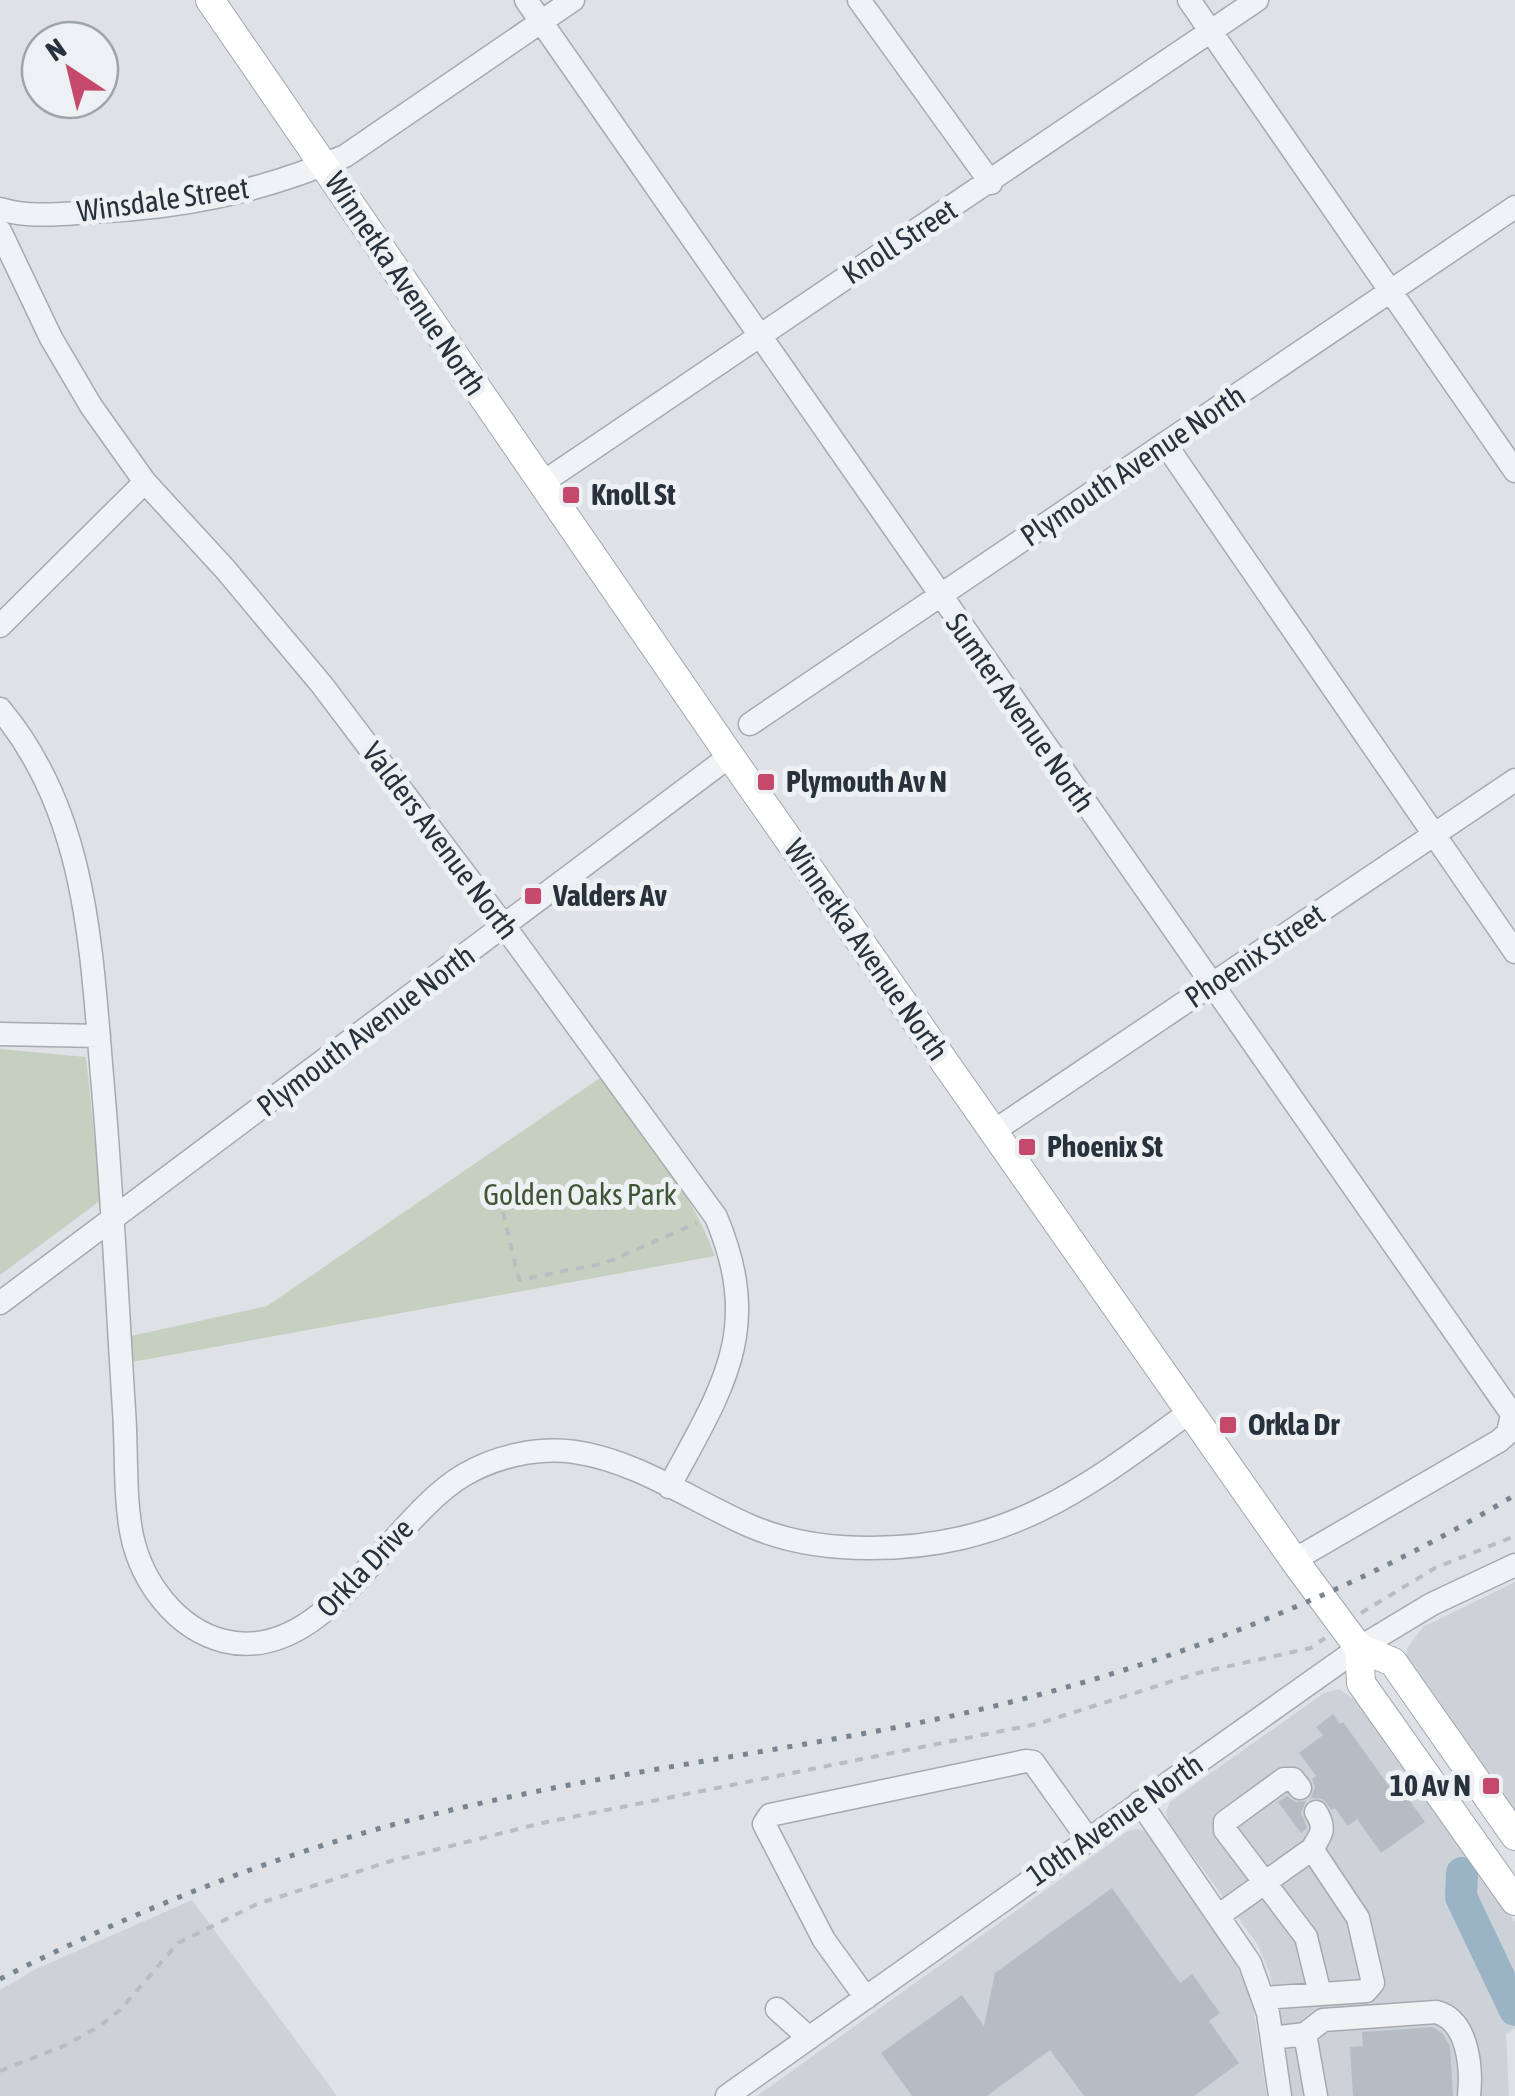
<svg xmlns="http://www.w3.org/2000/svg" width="1515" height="2096" font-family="'Asap Condensed',sans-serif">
<rect width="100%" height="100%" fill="#dee2e7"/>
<path fill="#ccd2d8" d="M1515,1582V1814L1406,1661L1407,1648L1423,1627Z
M1339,1689L1363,1705L1515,1922V2028L1506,2034L1509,2096H1292L1270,1974L1258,1945L1169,1823L1166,1812L1170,1802L1324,1693Z
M1138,1829L1146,1831L1230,1951L1252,2000L1267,2096H757L1128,1831Z
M192,1900L337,2096H0V1990L36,1969Z"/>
<path fill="#c6d0c0" d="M0,1049L86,1057L101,1200L0,1275Z
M600,1078C642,1134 691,1189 715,1256L132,1362L131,1336L267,1306Z"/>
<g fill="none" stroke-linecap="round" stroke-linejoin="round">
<path stroke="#9bb4c5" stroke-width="32" d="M1462,1873L1461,1897L1515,2010"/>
</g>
<path fill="#b6bcc3" d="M1333,1714L1340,1724L1343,1722L1389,1786L1396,1782L1425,1822L1381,1853L1357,1819L1348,1826L1335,1808L1332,1810L1323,1799L1311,1798L1315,1787L1312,1779L1316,1776L1299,1753L1323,1735L1316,1727Z
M1287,1796L1295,1802L1306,1801L1301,1813L1307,1828L1301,1833L1278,1802Z
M1112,1888L1180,1983L1192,1974L1220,2013L1209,2021L1239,2063L1194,2096H1084L1050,2050L987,2096H912L881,2053L962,1995L984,2026L995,1973Z
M1433,2027L1443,2034L1450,2046L1453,2096H1353L1350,2047L1363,2046L1362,2032Z"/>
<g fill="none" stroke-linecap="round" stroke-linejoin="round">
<g stroke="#a4aab0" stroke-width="25">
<path id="minor" d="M526,0L1512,1414L1508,1433L1499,1441L1294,1560
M859,0L991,183
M1189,0L1515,471
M0,209C31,218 60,214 91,212C182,208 261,192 345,156L573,0
M0,231L51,338L91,406L145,482L225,569L322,685L505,927L716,1217C764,1331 722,1388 669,1487
M1166,445L1515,952
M542,483L1257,0
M0,626L145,482
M0,709C87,813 91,947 102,1076C112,1187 117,1299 124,1410C127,1451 124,1496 132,1536C142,1582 176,1629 224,1641C324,1666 390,1518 464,1475C496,1456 538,1447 575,1452C637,1461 691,1500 748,1525C786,1542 829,1548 870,1548C1008,1548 1085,1489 1191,1411
M750,724L1515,207
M0,1034L99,1036
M994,1131L1515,780
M0,1303L730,756
M1300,1788L1293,1779H1284L1225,1822V1830L1306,1937L1320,1994
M1140,1802L1250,1963L1268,2013L1280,2096
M1312,1849C1322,1834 1326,1828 1316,1812
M1218,1916L1312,1849L1358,1918L1373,1983L1366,1991L1264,1998
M866,1998L824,1940L764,1824L770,1815L1026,1761L1033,1762L1088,1839
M777,2009L809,2038
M1305,2034L1323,2020L1436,2012C1468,2020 1472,2067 1469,2096
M1272,2038L1305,2034L1316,2096
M727,2096L1359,1648L1432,1604L1515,1565"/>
</g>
<g stroke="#9ea8b2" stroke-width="30">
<path id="major" d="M210,0L730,756L1294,1560L1359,1648L1393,1662L1515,1836
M1359,1648L1361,1683L1515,1901"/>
</g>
<path stroke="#b8bdc1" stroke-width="4" stroke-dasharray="8 8" stroke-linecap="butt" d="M503,1212L519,1280L605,1263L697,1223
M1361,1613L1435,1568L1515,1536
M0,2071L66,2045L100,2026L120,2010L178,1943L257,1904L391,1861L542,1823L1037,1724L1198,1673L1311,1648L1325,1638"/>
<use href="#minor" stroke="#f0f3f5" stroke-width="22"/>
<use href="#major" stroke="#fff" stroke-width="28"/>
<path stroke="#78848f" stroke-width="5" stroke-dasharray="5 10" stroke-linecap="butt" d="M0,1979C142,1907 288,1849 443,1812C612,1771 786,1752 956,1715C1154,1671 1342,1599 1515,1495"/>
</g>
<g fill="#c5496b" stroke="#edf1f4" stroke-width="4">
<rect x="561" y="485" width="20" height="20" rx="5"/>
<rect x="756" y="772" width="20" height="20" rx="5"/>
<rect x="523" y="886" width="20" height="20" rx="5"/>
<rect x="1017" y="1137" width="20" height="20" rx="5"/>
<rect x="1218" y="1415" width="20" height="20" rx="5"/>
<rect x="1481" y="1776" width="20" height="20" rx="5"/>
</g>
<g text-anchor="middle" stroke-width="10" stroke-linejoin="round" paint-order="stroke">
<g font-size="30" fill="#28323c" stroke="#edf1f4">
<text transform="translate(163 200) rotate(-8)" y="10">Winsdale Street</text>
<text transform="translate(900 242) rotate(-33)" y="10">Knoll Street</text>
<text transform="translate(405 284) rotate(56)" y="10">Winnetka Avenue North</text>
<text transform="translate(1133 466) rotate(-34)" y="10">Plymouth Avenue North</text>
<text transform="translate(1020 713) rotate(55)" y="10">Sumter Avenue North</text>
<text transform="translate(440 841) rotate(53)" y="10">Valders Avenue North</text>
<text transform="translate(866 950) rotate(55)" y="10">Winnetka Avenue North</text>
<text transform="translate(1255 956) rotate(-34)" y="10">Phoenix Street</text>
<text transform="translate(366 1031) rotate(-37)" y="10">Plymouth Avenue North</text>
<text transform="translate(365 1568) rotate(-46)" y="10">Orkla Drive</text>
<text transform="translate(1115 1820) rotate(-35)" y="10">10th Avenue North</text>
</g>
<g font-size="30" font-weight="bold" fill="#28323c" stroke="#edf1f4" text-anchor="start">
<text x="591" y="505">Knoll St</text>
<text x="786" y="792">Plymouth Av N</text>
<text x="553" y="906">Valders Av</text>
<text x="1047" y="1157">Phoenix St</text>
<text x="1248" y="1435">Orkla Dr</text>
<text x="1471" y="1796" text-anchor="end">10 Av N</text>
</g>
<g font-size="30" fill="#405736" stroke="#edf1f4">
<text x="580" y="1205">Golden Oaks Park</text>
</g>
</g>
<g transform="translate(70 70) rotate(325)"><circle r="48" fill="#edf1f4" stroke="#9ea5aa" stroke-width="2.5"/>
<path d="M0-8L18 38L0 25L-18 38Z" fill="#c5496b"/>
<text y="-15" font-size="28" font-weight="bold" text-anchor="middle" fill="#28323c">N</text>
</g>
</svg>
